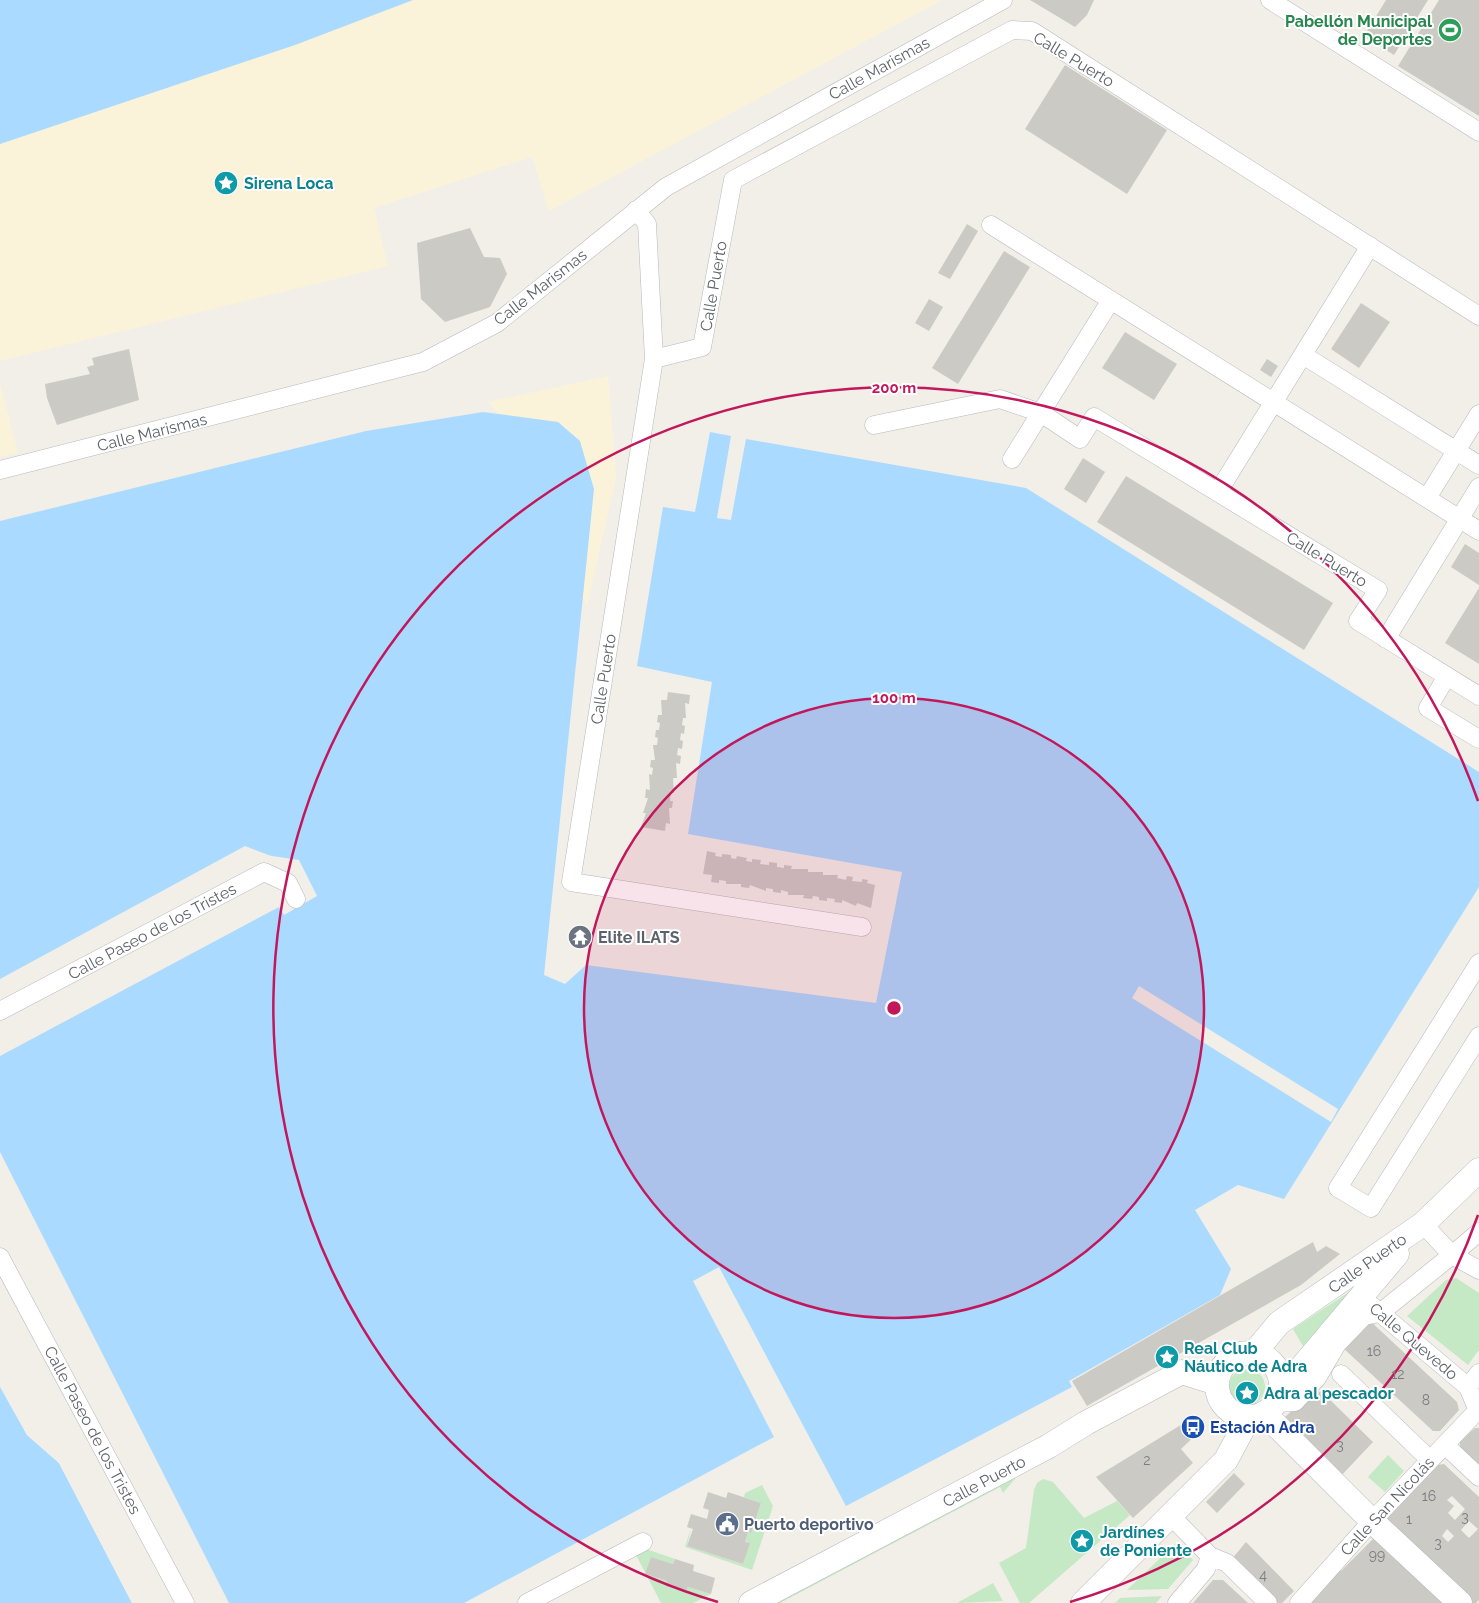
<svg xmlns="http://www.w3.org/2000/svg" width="1479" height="1603" font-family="Raleway,sans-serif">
<rect width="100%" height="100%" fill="#f1efe8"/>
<path fill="#c5e8c5" d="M1456,1278L1479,1293V1350L1468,1365L1407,1316L1446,1280Z
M1352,1290L1303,1346L1293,1329Z
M1229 1387a18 18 0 1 1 36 0a18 18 0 1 1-36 0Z
M1388,1455L1404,1471L1385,1492L1368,1477Z
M1019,1474L1003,1493L1000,1487L780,1603H774Z
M1043,1479L1053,1482L1084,1518L1117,1501L1130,1515L1029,1603H1020L999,1563L1026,1548L1034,1490L1037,1483Z
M762,1485L773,1506L752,1570L685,1547L691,1528L687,1546L743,1564L749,1543L745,1542L748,1532L751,1533L761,1503L744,1497L745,1493Z
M1176,1543L1193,1560L1168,1589L1127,1590Z
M643,1548L675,1559L673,1564L651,1557L646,1574L667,1581L665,1586L686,1592L688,1587L711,1594L693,1603H661L635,1553Z
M993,1583L1003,1601L957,1603Z
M1162,1596L1156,1603H1115L1120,1598Z"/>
<path fill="#fbf3d9" d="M413,0H942L549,211L532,157L374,208L388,266L0,361V144L295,45Z
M608,376L616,477L587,606L519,436L488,402Z
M0,384L18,453L0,457Z"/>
<path fill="#aadaff" d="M0,0H413L295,45L0,144Z
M483,412L558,422L580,441L594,489L544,975L565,984L586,965L876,1003L902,872L688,834L712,682L637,666L663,507L695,512L710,432L731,436L717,518L731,520L746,439L1026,488L1479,772V887L1284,1199L1238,1185L1195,1210L1231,1269L1220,1295L1069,1381L1072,1387L846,1506L719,1267L693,1281L774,1437L464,1603H229L0,1152V1056L279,907L284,915L317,896L299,860L252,853L0,981V521L366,431Z
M0,1387L27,1435L59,1463L132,1603H0Z"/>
<path fill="#f1efe8" d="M245,846L271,856L267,858L253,856L0,984V979Z
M1139,986L1338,1109L1331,1122L1132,998Z
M0,1385L29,1434L61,1462L135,1603H132L59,1463L27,1435Z"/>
<path fill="#cccac5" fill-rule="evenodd" d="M1030,0H1094L1087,15L1075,27Z
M1386,0H1428L1394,55L1364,36Z
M1439,0H1479V116L1398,66Z
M1065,65L1167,130L1127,194L1025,129Z
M967,224L978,231L950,279L938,273Z
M470,228L484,257L500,258L507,274L490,307L445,322L421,299L417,243Z
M1004,251L1030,267L958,384L932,368Z
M929,299L943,307L929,331L915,323Z
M1361,303L1390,322L1359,368L1331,349Z
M1125,332L1177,364L1154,400L1102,368Z
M129,349L139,400L57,425L47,398L45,384L90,374L87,367L94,365L92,358Z
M1267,359L1278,366L1271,377L1260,370Z
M1083,458L1105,472L1086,503L1064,489Z
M1126,476L1333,603L1304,650L1097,522Z
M1465,544L1479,553V585L1451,567Z
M1479,588V664L1445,643Z
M668,692L690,695L689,704L685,703L686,718H683L682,725L685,726L684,734L681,733L680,740L683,741L682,749L678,748L677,755L681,756L680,764L676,763L677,778H673L674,793L671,792L670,801H673L672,808H669L670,824L666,823L665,831L641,827L646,813H643L648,798H645L646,789L650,790L649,774L652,775L653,768L650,767L651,760H655L653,745H657L658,738L655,737L656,730H659L660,723L657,722L658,715H662L661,700H667Z
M707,851L716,853L715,856L722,857V854L731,855V858L736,859L737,856L747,858L746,861L752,862V859L761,860L760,864L769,865V862L777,863V867L784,868V865L792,866L791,869H808V872H823V875H838L837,878L846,880L847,876L853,877L852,881L862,882V879L868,880L867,883L875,885L871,908L857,903L856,906L842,900V903L834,902L835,899L827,898V901L819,900V897L813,896L812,899L803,898L804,895H788V892L781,890V893L773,892V889L766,888V891L750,885L749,888L741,887V884H726V881L719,880V883L711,882L712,875L703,874Z
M1313,1242L1317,1252L1326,1246L1340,1254L1301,1285L1087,1406L1072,1381Z
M1368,1319L1457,1402L1459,1410L1440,1431H1433L1342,1347Z
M1314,1391L1322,1392L1373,1442L1339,1478L1284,1425L1285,1417Z
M1197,1415L1205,1426L1181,1449L1193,1463L1133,1518L1096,1477Z
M1475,1428H1479V1467L1460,1449V1442Z
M1444,1464L1479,1497V1600L1476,1603H1470L1382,1520L1437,1465ZM1452,1496L1465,1509L1455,1520L1448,1513L1454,1506L1447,1500ZM1469,1521L1478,1529L1469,1538L1461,1530ZM1447,1529L1454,1536L1448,1542L1442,1536Z
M1234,1473L1245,1484L1217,1513L1206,1502Z
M708,1492L726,1498L728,1492L761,1503L751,1533L748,1532L745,1542L750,1543L743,1564L687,1546L693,1529L687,1527L691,1514L707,1519L709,1510L703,1508Z
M1373,1539H1381L1444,1603H1305L1337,1567L1341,1571Z
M1246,1542L1294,1591L1282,1603H1276L1231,1560Z
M651,1557L673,1564L675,1559L694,1565L693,1571L715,1578L711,1594L688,1587L686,1592L665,1586L667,1581L645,1574Z
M1213,1580H1223L1248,1603H1193Z"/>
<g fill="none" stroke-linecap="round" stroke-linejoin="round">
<g stroke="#b5b8bc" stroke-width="19">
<path id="street" d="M1270,0L1479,132
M636,210L647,224L654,359
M991,225L1479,531
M1303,355L1479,465
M874,425L1000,399L1041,413L1080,439L1094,417L1378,590L1358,621L1479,696
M1012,459L1111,300
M0,470L423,362L497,323L666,187L1003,0
M1218,492L1370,246
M1427,498L1479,414
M1386,639L1479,487
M1447,676L1428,708L1479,739
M862,927L571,882L654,359L702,347L733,180L1012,30L1032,31L1479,316
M1479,963L1338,1188L1371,1208L1479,1036
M0,1011L264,872L288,883L296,899
M1423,1224L1452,1255L1479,1232
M0,1257L185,1603
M1372,1306L1468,1387L1479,1413
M1341,1374L1430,1460
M1468,1387L1479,1373
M1275,1403L1295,1402L1317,1378L1337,1344L1364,1316L1380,1313L1452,1255L1479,1270
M1445,1445L1479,1477
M1170,1515L1210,1556L1227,1563L1268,1603
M527,1603L643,1542
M1177,1603L1206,1569L1210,1556
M1299,1603L1372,1521L1477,1411"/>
</g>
<g stroke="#b6babf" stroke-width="25">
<path id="secondary" d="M1254,1353L1279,1323L1423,1224L1479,1170
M1217 1385a32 32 0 1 1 64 0a32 32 0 1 1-64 0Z
M1280,1393L1397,1254
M1264,1413L1372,1521L1460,1603
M751,1603L1049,1446L1086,1423L1182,1372L1217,1383
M1083,1603L1226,1460L1249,1417"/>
</g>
<use href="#street" stroke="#fff" stroke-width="18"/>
<use href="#secondary" stroke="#fff" stroke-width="24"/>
</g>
<circle cx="894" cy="1008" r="310" fill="#c2185b" fill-opacity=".12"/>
<g fill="none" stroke="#c2185b" stroke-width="2.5">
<circle cx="894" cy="1008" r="310"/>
<path d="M1478 1215A620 620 0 0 1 1070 1602M718 1602A620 620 0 1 1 1478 801"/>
</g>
<defs>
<g id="stadium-disc" transform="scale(1.25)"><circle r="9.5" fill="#2e9e5b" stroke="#fff"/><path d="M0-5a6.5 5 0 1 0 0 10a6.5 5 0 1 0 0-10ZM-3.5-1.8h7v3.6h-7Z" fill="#fff"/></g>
<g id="sight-disc" transform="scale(1.25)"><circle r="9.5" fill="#0f9aa8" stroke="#fff"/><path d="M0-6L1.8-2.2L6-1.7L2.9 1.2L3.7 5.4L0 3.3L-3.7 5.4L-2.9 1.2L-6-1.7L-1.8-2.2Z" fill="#fff"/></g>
<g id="temple-disc" transform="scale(1.25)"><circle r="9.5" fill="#6b7280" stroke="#fff"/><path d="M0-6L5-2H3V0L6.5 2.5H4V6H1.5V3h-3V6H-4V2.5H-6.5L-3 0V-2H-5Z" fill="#fff"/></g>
<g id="bus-disc" transform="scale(1.25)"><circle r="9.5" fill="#1a4fb4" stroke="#fff"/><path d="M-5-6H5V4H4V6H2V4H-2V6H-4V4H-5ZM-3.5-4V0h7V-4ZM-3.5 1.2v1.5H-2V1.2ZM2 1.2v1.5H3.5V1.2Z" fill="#fff"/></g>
<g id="civic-disc" transform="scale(1.25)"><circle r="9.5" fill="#5c6f8a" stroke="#fff"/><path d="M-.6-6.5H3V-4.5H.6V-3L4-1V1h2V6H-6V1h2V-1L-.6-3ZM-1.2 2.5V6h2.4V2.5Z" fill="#fff"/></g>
</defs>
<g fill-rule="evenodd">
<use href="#stadium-disc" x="1450" y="30"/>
<use href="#sight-disc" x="226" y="183"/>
<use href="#temple-disc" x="580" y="937"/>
<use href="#sight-disc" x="1167" y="1357"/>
<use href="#sight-disc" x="1247" y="1393"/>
<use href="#bus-disc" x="1193" y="1427"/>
<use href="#civic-disc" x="727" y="1524"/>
<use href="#sight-disc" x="1082" y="1541"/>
</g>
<g text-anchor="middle" stroke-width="4" stroke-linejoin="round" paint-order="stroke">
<g font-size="14" fill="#7a7d7f">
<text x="1374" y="1356">16</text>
<text x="1398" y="1379">12</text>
<text x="1426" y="1405">8</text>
<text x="1340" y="1450">3</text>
<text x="1147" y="1465">2</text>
<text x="1429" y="1501">16</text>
<text x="1465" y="1522">3</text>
<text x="1409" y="1524">1</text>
<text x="1438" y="1548">3</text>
<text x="1377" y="1560">99</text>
<text x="1263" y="1580">4</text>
</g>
<g font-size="16" font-weight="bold" fill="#27864d" stroke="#fff" text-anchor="end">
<text x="1432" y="27">Pabellón Municipal<tspan x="1432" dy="18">de Deportes</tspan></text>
</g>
<g font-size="16" fill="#5f6368" stroke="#fff">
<text transform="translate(1074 59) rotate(31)" y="6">Calle Puerto</text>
<text transform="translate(879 68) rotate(-29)" y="6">Calle Marismas</text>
<text transform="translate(713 286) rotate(-80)" y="6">Calle Puerto</text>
<text transform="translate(540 287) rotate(-38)" y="6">Calle Marismas</text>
<text transform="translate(152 432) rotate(-14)" y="6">Calle Marismas</text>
<text transform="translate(1327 559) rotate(31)" y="6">Calle Puerto</text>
<text transform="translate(603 679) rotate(-81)" y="6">Calle Puerto</text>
<text transform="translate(152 931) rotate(-28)" y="6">Calle Paseo de los Tristes</text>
<text transform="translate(1367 1263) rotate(-35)" y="6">Calle Puerto</text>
<text transform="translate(1414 1341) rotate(40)" y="6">Calle Quevedo</text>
<text transform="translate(93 1430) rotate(62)" y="6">Calle Paseo de los Tristes</text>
<text transform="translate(984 1481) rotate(-28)" y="6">Calle Puerto</text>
<text transform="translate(1387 1506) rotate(-47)" y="6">Calle San Nicolás</text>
</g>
<g font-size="16" font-weight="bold" fill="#0d838f" stroke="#fff" text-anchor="start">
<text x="244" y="189">Sirena Loca</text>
<text x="1184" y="1354">Real Club<tspan x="1184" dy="18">Náutico de Adra</tspan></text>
<text x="1264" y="1399">Adra al pescador</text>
<text x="1100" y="1538">Jardínes<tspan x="1100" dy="18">de Poniente</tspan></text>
</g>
<g font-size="16" font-weight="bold" fill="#5b616d" stroke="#fff" text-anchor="start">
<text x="598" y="943">Elite ILATS</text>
</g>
<g font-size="16" font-weight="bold" fill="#164399" stroke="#fff" text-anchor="start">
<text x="1210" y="1433">Estación Adra</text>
</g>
<g font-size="16" font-weight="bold" fill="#4e5e75" stroke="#fff" text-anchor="start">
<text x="744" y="1530">Puerto deportivo</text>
</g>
</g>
<circle cx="894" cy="1008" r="8" fill="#c2185b" stroke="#fff" stroke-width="2.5"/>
<g font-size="15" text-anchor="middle" font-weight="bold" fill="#c2185b" stroke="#fff" stroke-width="4" stroke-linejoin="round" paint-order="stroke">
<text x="894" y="393">200 m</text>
<text x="894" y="703">100 m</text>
</g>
</svg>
